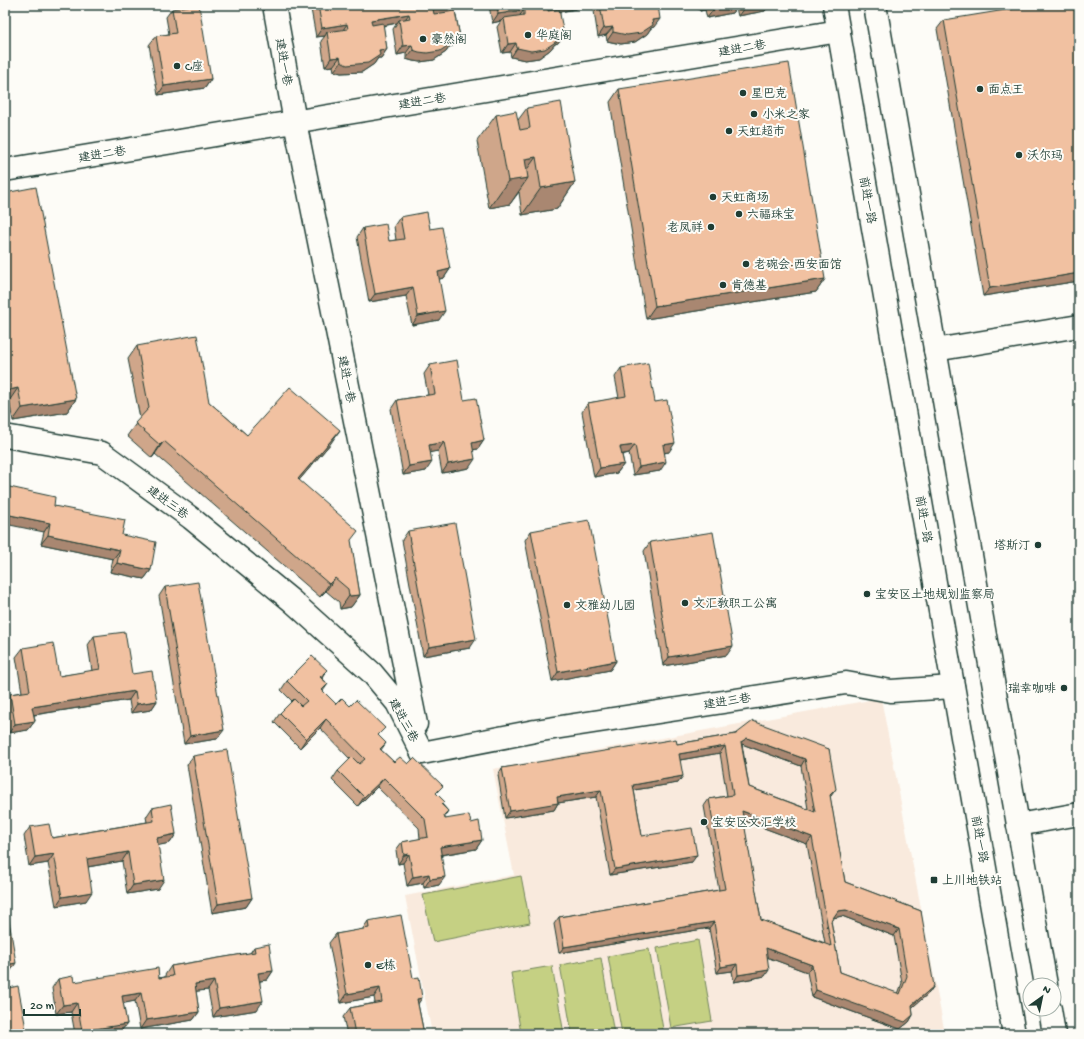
<svg xmlns="http://www.w3.org/2000/svg" width="1084" height="1039" font-family="'Gochi Hand','LXGW WenKai TC',sans-serif">
<rect width="100%" height="100%" fill="#fdfcf7"/>
<filter id="ink" filterUnits="userSpaceOnUse"><feTurbulence type="fractalNoise" baseFrequency=".025" numOctaves="2"/><feDisplacementMap in="SourceGraphic" scale="8" xChannelSelector="R" yChannelSelector="G"/><feConvolveMatrix kernelMatrix="1 2 1 2 8 2 1 2 1" color-interpolation-filters="sRGB"/></filter>
<g filter="url(#ink)">
<path fill="#f9eadd" d="M881,698L945,1034H432L405,896L514,875L493,769Z"/>
<path fill="#c5d083" stroke="#72865c" d="M521,876L530,923L433,942L423,895Z
M698,940L712,1021L671,1028L657,948Z
M649,949L663,1029L635,1034H622L608,956Z
M601,958L614,1034H572L560,965Z
M552,966L564,1034H521L511,973Z"/>
<g fill="none" stroke-linecap="round" stroke-linejoin="round">
<g stroke="#1f3d34" stroke-width="25">
<path id="minor" d="M274,5L295,122L416,724
M5,170L839,31
M935,350L1079,326
M5,436L102,453L191,518L292,601L372,673L397,703L422,753L535,731L846,683L891,691L953,687
M1018,825L1079,814"/>
</g>
<g stroke="#1f3d34" stroke-width="25">
<path id="major" d="M834,5L1014,1034
M875,5L1046,985
M1050,1009L1054,1034"/>
</g>
<use href="#minor" stroke="#fdfcf7" stroke-width="22"/>
<use href="#major" stroke="#fdfcf7" stroke-width="22"/>
</g>
<path fill="#cfa68a" stroke="#1f3d34" fill-rule="evenodd" d="M314,5H458L455,11L460,37L453,46H450L446,52L434,60L420,62L413,61L406,59V53L397,55L393,29L397,23L383,26L387,49L381,58H378L374,64L362,72L341,73L334,71L333,66L325,67L321,41L325,36L316,37L311,9Z
M489,5H658L654,27L651,28L647,34L635,42L621,44L607,41L606,35L598,37L594,11L597,5L560,12L558,43L555,44L550,50L539,58L525,60L511,57L510,52L502,53L497,27L501,21L492,23Z
M695,5H770L765,11L738,16L736,8L732,13L707,18L705,10L700,11Z
M172,9L211,79L205,88L158,95L149,45L156,36L169,34L166,17Z
M944,20L1079,281L983,296L937,29Z
M619,89L825,279L816,292L646,319L610,102Z
M527,108L575,182L557,209L522,215L519,192L510,204L489,208L477,141L496,115L518,120Z
M5,193L76,399L67,412L13,421L9,401Z
M400,217L430,229L450,269L444,278L439,279V320L412,325L406,296L369,302L357,237L363,228L389,241L396,240L394,226Z
M137,346L209,402L247,435L331,443L299,480L351,542L360,595L351,607L340,609L339,602L326,591L320,597L155,454L152,458L127,436L140,418L128,359Z
M430,365L464,400L484,440L478,449L473,450L469,468L442,473L438,451L431,452L426,471L403,475L391,409L397,400L428,395L424,374Z
M621,368L655,402L669,452L664,453L660,471L633,475L629,453L622,455L624,464L617,473L594,477L582,412L588,403L619,398L615,377Z
M54,506L122,535L151,570L144,579L110,572L113,559L41,544L44,532Z
M408,531L470,648L423,656L402,540Z
M531,531L616,661L610,670L552,681L525,540Z
M650,542L727,655L663,666L644,551Z
M165,587L217,739L184,744L159,596Z
M94,636L132,674L157,701L151,710L131,713L129,700L34,715L35,721L28,730L9,733L5,710V702L10,694L22,692L16,657L23,648L59,676L92,671L88,645Z
M327,670L322,678L328,684L323,691L336,704L379,736L386,743L381,750L394,762L437,794L442,804L448,811L445,816V819L471,823L482,840L476,849L442,855L439,885L424,888L423,883L407,886L403,863L398,864L396,850L402,842L420,839L419,828L377,787L358,806L332,780L338,771L350,759L320,728L300,748L274,722L280,713L292,701L281,690L287,681Z
M736,734L829,749L831,796L830,797L845,882L921,911L929,993L912,1007L913,1015L909,1022L900,1029L812,997L807,972L767,957L765,976L734,982L732,971L717,973L709,928L559,953L554,924L559,917L719,890L704,806L709,799L727,796L720,753L680,760L678,783L634,790L642,836L692,862L610,875L596,797L558,803L554,810L505,818L498,775L502,768L677,744ZM742,744L801,766L808,809L749,787ZM743,820L807,844L825,943L761,920ZM842,916L894,936L902,983L898,994L840,972L831,921L833,918Z
M193,756L252,898L246,907L212,913L187,765Z
M152,808L176,834L170,843L158,845V889L127,894L122,861L88,867L86,901L56,906L48,863L29,866L24,836L30,827L52,838L147,822L146,817Z
M368,921L418,1004L424,1034H347L343,1017L350,1008L375,1003L374,997L341,1003L329,943L336,934L362,930Z
M254,947L273,971L267,980L260,981L257,1010L213,1017L208,990L196,991L199,1012L193,1020L140,1029L135,1001L123,1003L127,1024L120,1032L111,1034H75L71,1012L56,1014L52,988L58,979L74,982L159,978L165,977V975L171,966L250,953Z"/>
<path fill="#a98771" stroke="#1f3d34" d="M459,5L452,14L427,18L433,9Z
M553,5H598L541,15L548,6Z
M704,5H709L705,10L700,11Z
M735,5H738L732,13L707,18L713,10Z
M758,5H770L765,11L738,16L744,8Z
M524,10L517,19L504,18L501,21L492,23L498,14Z
M409,14L403,22L399,20L397,23L365,29L371,20Z
M660,19L654,27L651,28L647,34L635,42L621,44L607,41L613,32L652,20Z
M347,24L341,33L327,32L325,36L316,37L322,28Z
M613,27L606,35L598,37L604,28Z
M564,35L558,43L555,44L550,50L539,58L525,60L511,57L517,48L556,36Z
M460,37L453,46H450L446,52L434,60L420,62L413,61L406,59L413,50L451,38Z
M516,43L510,52L502,53L508,44Z
M412,45L406,53L397,55L403,46Z
M387,49L381,58H378L374,64L362,72L341,73L334,71L341,62L379,50Z
M340,57L333,66L325,67L331,58Z
M211,79L205,88L158,95L164,86Z
M536,157L520,179L528,178L510,204L489,208L508,181L525,159Z
M575,182L557,209L522,215L541,188Z
M450,269L444,278L431,281L438,272Z
M1079,273V281L983,296L990,288Z
M825,279L816,292L646,319L655,306Z
M413,287L406,296L369,302L375,294Z
M445,311L439,320L412,325L418,316Z
M18,388L9,401L5,402V391Z
M76,399L67,412L13,421L22,408Z
M340,430L331,443L289,492L298,479Z
M484,440L478,449L465,451L472,443Z
M164,441L155,454L152,458L160,445Z
M444,442L438,451L423,454L429,445Z
M675,443L669,452L657,454L663,445Z
M635,445L629,453L614,456L620,447Z
M475,459L469,468L442,473L448,464Z
M432,462L426,471L403,475L409,466Z
M666,462L660,471L633,475L639,467Z
M624,464L617,473L594,477L600,468Z
M5,514L50,523L44,532L5,524Z
M48,535L120,550L113,559L41,544Z
M117,563L151,570L144,579L110,572Z
M335,578L326,591L320,597L329,584Z
M360,595L351,607L340,609L349,596Z
M476,639L470,648L423,656L429,647Z
M733,646L727,655L663,666L669,657Z
M616,661L610,670L552,681L558,672Z
M327,670L321,679L320,677Z
M135,691L129,700L26,716L32,707Z
M157,701L151,710L131,713L137,704Z
M326,719L320,728L300,748L306,739Z
M35,721L28,730L9,733L15,724Z
M224,730L217,739L184,744L190,736Z
M747,738L805,759L801,766L742,744L737,749L741,742Z
M725,746L720,753L674,761L679,754Z
M683,776L678,783L628,791L633,785Z
M384,778L377,787L358,806L364,797Z
M836,789L831,796L825,801L830,795Z
M601,790L596,797L558,803L554,810L505,818L510,811L557,797Z
M742,811L812,837L807,844L737,818Z
M176,834L170,843L151,847L157,838Z
M482,840L476,849L434,856L440,847Z
M128,852L122,861L81,868L87,859Z
M54,854L48,863L29,866L35,857Z
M409,854L403,863L398,864L404,855Z
M697,855L692,862L610,875L615,869Z
M429,874L423,883L407,886L413,877Z
M445,877L439,885L424,888L430,879Z
M164,880L158,889L127,894L133,885Z
M92,892L86,901L56,906L62,897Z
M252,898L246,907L212,913L218,904Z
M846,910L899,929L894,936L842,916L833,918L826,927L838,911Z
M714,922L709,928L559,953L564,947Z
M766,948L812,965L807,972L761,955Z
M16,963L10,972L5,973V965Z
M737,964L732,971L717,973L721,967Z
M769,970L765,976L734,982L738,975Z
M273,971L267,980L252,982L258,973Z
M214,981L208,990L189,992L195,984Z
M934,986L929,993L907,1012L912,1005Z
M380,988L374,997L341,1003L347,994Z
M816,990L913,1015L909,1022L900,1029L812,997Z
M141,993L135,1001L116,1005L122,996Z
M422,998L416,1007L417,999Z
M263,1001L257,1010L213,1017L219,1008Z
M77,1003L71,1012L56,1014L63,1005Z
M199,1012L193,1020L140,1029L146,1020Z
M127,1024L120,1032L111,1034H80L82,1031Z"/>
<path fill="#f1c1a1" stroke="#1f3d34" fill-rule="evenodd" d="M194,5H199L211,79L164,86L156,36L176,33L172,9Z
M318,5H458L433,9L434,14L455,11L460,37L451,38L452,43L440,51L427,53L419,52L413,50L412,45L403,46L399,20L410,18L409,14L371,20L372,25L383,23L387,49L379,50L380,55L368,63L347,65L341,62L340,57L331,58L327,32L348,29L347,24L322,28Z
M497,5H553L548,6V11L559,9L564,35L556,36L557,41L545,49L531,51L517,48L516,43L508,44L504,18L524,15V10L498,14Z
M600,5H658L660,19L652,20L653,25L641,33L627,35L613,32V27L604,28Z
M712,5H735L713,10Z
M744,5H758L744,8Z
M1036,5H1079V273L990,288L944,20Z
M789,63L825,279L655,306L619,89Z
M561,102L575,182L541,188L536,157L525,159L528,178L508,181L496,115L516,111L520,130L530,128L527,108Z
M36,187L76,399L22,408L18,388L5,391V193Z
M427,212L430,229L442,227L450,269L438,272L445,311L418,316L413,287L375,294L363,228L386,224L389,241L404,239L400,217Z
M197,335L209,402L247,435L290,387L340,430L298,479L358,531L351,540L360,595L349,596L348,589L335,578L329,584L164,441L160,445L135,423L149,408L137,346Z
M457,360L464,400L476,398L484,440L472,443L475,459L448,464L444,442L429,445L432,462L409,466L397,400L435,394L430,365Z
M648,363L655,402L667,400L675,443L663,445L666,462L639,467L635,445L620,447L624,464L600,468L588,403L626,396L621,368Z
M5,486L55,497L54,506L125,520L122,535L156,542L151,570L117,563L120,550L48,535L50,523L5,514Z
M589,520L616,661L558,672L531,531Z
M455,523L476,639L429,647L408,531Z
M713,532L733,646L669,657L650,542Z
M198,582L224,730L190,736L165,587Z
M125,632L132,674L152,671L157,701L137,704L135,691L32,707L35,721L15,724L10,694L30,691L23,648L53,643L59,676L100,669L94,636Z
M312,656L327,670L320,677L328,684L322,690L336,704L342,698L350,706L356,700L385,728L378,735L386,743L380,749L394,762L400,757L408,764L414,758L443,786L436,793L444,801L441,804L448,811L444,815L445,819L469,815L471,823L479,821L482,840L440,847L445,877L430,879L429,874L413,877L409,854L404,855L402,842L428,837L425,819L384,778L364,797L338,771L352,757L359,764L365,759L326,719L306,739L280,713L294,699L301,706L307,701L287,681Z
M753,721L829,749L836,789L830,795L845,882L921,911L934,986L912,1005L913,1015L905,1022L816,990L812,965L766,948L769,970L738,975L737,964L721,967L714,922L564,947L559,917L725,889L709,799L733,795L725,746L679,754L683,776L633,785L642,836L692,828L697,855L615,869L601,790L557,797L558,803L510,811L502,768L676,739L677,744L736,734ZM747,738L805,759L815,812L749,787L741,742ZM742,811L812,837L831,946L761,920ZM846,910L899,929L907,976L900,994L840,972L831,921L838,911Z
M227,750L252,898L218,904L193,756Z
M171,804L176,834L157,838L164,880L133,885L128,852L87,859L92,892L62,897L54,854L35,857L30,827L49,824L52,838L154,821L152,808Z
M5,896L16,963L5,965Z
M401,915L413,978L419,977L422,998L417,999L424,1034H355L350,1008L382,1002L380,988L347,994L336,934L369,928L368,921Z
M269,944L273,971L258,973L263,1001L219,1008L214,981L195,984L199,1012L146,1020L141,993L122,996L127,1024L82,1031L77,1003L63,1005L58,979L73,976L74,982L158,968L159,978L173,976L171,966L255,952L254,947Z
M18,986L27,1034H5V989Z
M782,1031L783,1034H763Z"/>
</g>
<g fill="#1f3d34" stroke="#fdfcf7" stroke-width="1.5">
<circle cx="528" cy="35" r="4"/>
<circle cx="423" cy="39" r="4"/>
<circle cx="177" cy="66" r="4"/>
<circle cx="980" cy="89" r="4"/>
<circle cx="743" cy="93" r="4"/>
<circle cx="754" cy="114" r="4"/>
<circle cx="729" cy="131" r="4"/>
<circle cx="1019" cy="155" r="4"/>
<circle cx="713" cy="197" r="4"/>
<circle cx="739" cy="214" r="4"/>
<circle cx="711" cy="227" r="4"/>
<circle cx="746" cy="264" r="4"/>
<circle cx="723" cy="285" r="4"/>
<circle cx="1038" cy="545" r="4"/>
<circle cx="867" cy="594" r="4"/>
<circle cx="685" cy="603" r="4"/>
<circle cx="567" cy="605" r="4"/>
<circle cx="1064" cy="688" r="4"/>
<circle cx="704" cy="822" r="4"/>
<rect x="930" y="876" width="8" height="8" rx="2"/>
<circle cx="368" cy="965" r="4"/>
</g>
<g text-anchor="middle" stroke-width="4" stroke-linejoin="round" paint-order="stroke">
<g font-size="12" fill="#1f3d34" stroke="#fdfcf7" text-anchor="start">
<text x="536" y="39">华庭阁</text>
<text x="431" y="43">豪然阁</text>
<text x="185" y="70">C座</text>
<text x="988" y="93">面点王</text>
<text x="751" y="97">星巴克</text>
<text x="762" y="118">小米之家</text>
<text x="737" y="135">天虹超市</text>
<text x="1027" y="159">沃尔玛</text>
<text x="721" y="201">天虹商场</text>
<text x="747" y="218">六福珠宝</text>
<text x="703" y="231" text-anchor="end">老凤祥</text>
<text x="754" y="268">老碗会·西安面馆</text>
<text x="731" y="289">肯德基</text>
<text x="1030" y="549" text-anchor="end">塔斯汀</text>
<text x="875" y="598">宝安区土地规划监察局</text>
<text x="693" y="607">文汇教职工公寓</text>
<text x="575" y="609">文雅幼儿园</text>
<text x="1056" y="692" text-anchor="end">瑞幸咖啡</text>
<text x="712" y="826">宝安区文汇学校</text>
<text x="942" y="884">上川地铁站</text>
<text x="376" y="969">E栋</text>
</g>
<g font-size="12" fill="#1f3d34" stroke="#fdfcf7">
<text transform="translate(742 48) rotate(-10)" y="4">建进二巷</text>
<text transform="translate(284 62) rotate(80)" y="4">建进一巷</text>
<text transform="translate(422 101) rotate(-9)" y="4">建进二巷</text>
<text transform="translate(102 154) rotate(-9)" y="4">建进二巷</text>
<text transform="translate(868 200) rotate(80)" y="4">前进一路</text>
<text transform="translate(347 379) rotate(79)" y="4">建进一巷</text>
<text transform="translate(168 502) rotate(36)" y="4">建进三巷</text>
<text transform="translate(924 519) rotate(80)" y="4">前进一路</text>
<text transform="translate(727 701) rotate(-9)" y="4">建进三巷</text>
<text transform="translate(404 720) rotate(61)" y="4">建进三巷</text>
<text transform="translate(980 839) rotate(80)" y="4">前进一路</text>
</g>
</g>
<rect width="1084" height="1039" fill="none" stroke="#fdfcf7" stroke-width="20"/>
<rect x="10" y="10" width="1064" height="1019" fill="none" stroke="#1f3d34" stroke-width="1.5" filter="url(#ink)"/>
<g transform="translate(1042 997) rotate(33)"><circle r="19" fill="#fdfcf7" stroke="#a4b0a9"/>
<path d="M0-3L7 15L0 10L-7 15Z" fill="#1f3d34"/>
<text y="-6" font-size="11" font-weight="bold" text-anchor="middle" fill="#1f3d34">N</text>
</g>
<path d="M24 1009v6h56v-6" fill="none" stroke="#1f3d34" stroke-width="2"/>
<text x="30" y="1009" font-size="12" fill="#1f3d34" stroke="#fdfcf7" stroke-width="3" paint-order="stroke">20 m</text>
</svg>
